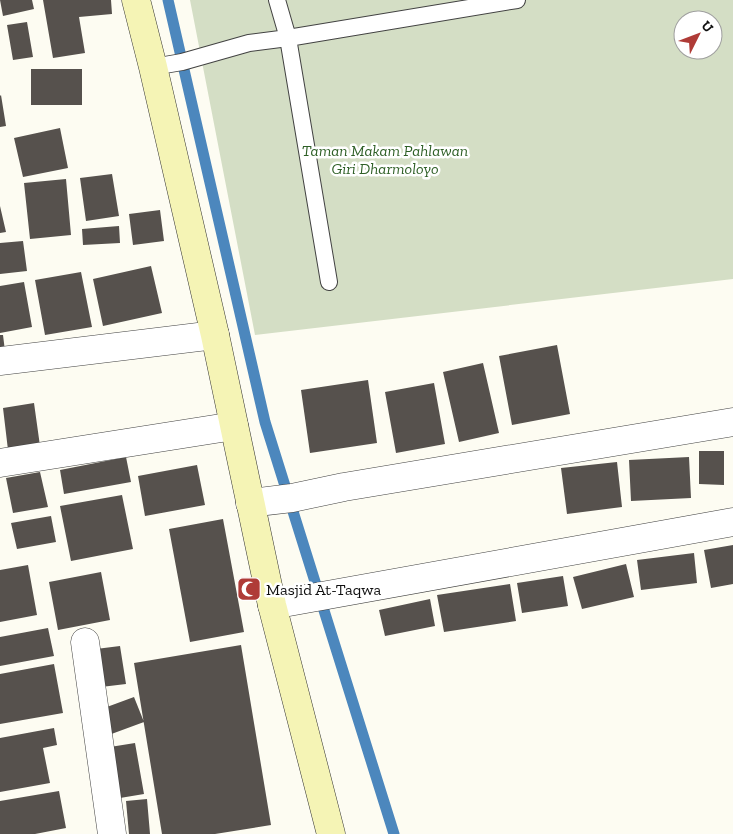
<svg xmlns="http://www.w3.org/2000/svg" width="733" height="834" font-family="'Zilla Slab',serif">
<rect width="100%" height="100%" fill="#fdfcf2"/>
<path fill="#d4dec5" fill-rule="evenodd" d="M190,0H733V279L255,335ZM683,20H713V50H683Z"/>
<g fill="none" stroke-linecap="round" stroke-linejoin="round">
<path stroke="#4c87bd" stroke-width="11" d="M168,0L265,422L394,834"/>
</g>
<path fill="#56514d" d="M0,0H32L34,9L3,16Z
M43,0H111L112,14L79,17L85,53L53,58Z
M27,22L33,57L13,60L7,25Z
M31,69H82V105H31Z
M1,95L6,126L0,127V96Z
M60,128L68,168L23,177L14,138Z
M112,174L119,216L86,221L80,178Z
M66,179L71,235L30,239L24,183Z
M0,206L6,232L0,233Z
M160,210L164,241L133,245L129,214Z
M119,226L120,243L83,245L82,229Z
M23,241L27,271L0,274V243Z
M151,266L162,313L103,326L93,279Z
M81,272L92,327L45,335L35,280Z
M24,282L32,327L0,333V286Z
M0,335H3L6,359H0Z
M557,345L570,414L512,425L499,356Z
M483,363L499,433L459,442L443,372Z
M368,380L377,443L310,453L301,390Z
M434,383L445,444L396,453L385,392Z
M34,403L40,446L8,450L3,408Z
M699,451H724V485L699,484Z
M126,457L131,482L64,494L60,470Z
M689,457L691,498L631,501L629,460Z
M617,462L622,507L567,514L561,468Z
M197,465L205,505L145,516L138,476Z
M40,472L48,507L13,513L6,478Z
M122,495L133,549L71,561L60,506Z
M51,516L56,542L17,549L11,523Z
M223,519L244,632L190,642L169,529Z
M733,545V584L711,588L704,550Z
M694,553L697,583L641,590L637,560Z
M626,564L634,597L582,609L573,577Z
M28,565L37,615L0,622V570Z
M101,572L110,620L58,630L49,582Z
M563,576L568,606L522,613L517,583Z
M510,584L516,621L444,632L437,595Z
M430,599L435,626L385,636L379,610Z
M48,628L54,656L0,666V637Z
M241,645L271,825L215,834H162L134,663Z
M120,646L126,684L101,687L96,649Z
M54,664L63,713L0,724V674Z
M134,697L144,722L106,736L96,711Z
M54,728L57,745L43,748L50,783L0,792V738Z
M135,743L144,794L120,798L110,747Z
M59,791L66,828L35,834H0V801Z
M147,799L150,834H129L126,801Z"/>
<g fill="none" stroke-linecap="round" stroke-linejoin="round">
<g stroke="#424242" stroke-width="18">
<path id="lane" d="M153,67L182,62L249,43L288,38L277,0
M329,282L288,38L517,0"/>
</g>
<g stroke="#424242" stroke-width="29">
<path id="street" d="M0,361L215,335
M0,463L234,426
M250,503L292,498L344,487L733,422
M272,605L733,522
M85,642L112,834"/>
</g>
<g stroke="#313131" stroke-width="29">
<path id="secondary" d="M136,0L153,67L215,335L272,605L331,834"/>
</g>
<use href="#lane" stroke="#fff" stroke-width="16"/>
<use href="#street" stroke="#fff" stroke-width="28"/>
<use href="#secondary" stroke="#f5f4b5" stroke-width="28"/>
</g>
<defs>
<g id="mosque-square" transform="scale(1.25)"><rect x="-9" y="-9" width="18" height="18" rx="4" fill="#af3b37" stroke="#fff"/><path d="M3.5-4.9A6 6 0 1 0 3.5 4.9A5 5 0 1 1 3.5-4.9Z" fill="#fff"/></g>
</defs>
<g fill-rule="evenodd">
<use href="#mosque-square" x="249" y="589"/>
</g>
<g text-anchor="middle" stroke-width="5" stroke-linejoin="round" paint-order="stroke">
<g font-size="16" font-style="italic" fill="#2e5f26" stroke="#fff">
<text x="385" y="156">Taman Makam Pahlawan<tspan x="385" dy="18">Giri Dharmoloyo</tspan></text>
</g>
<g font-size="16" fill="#0f0f0f" stroke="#fff" text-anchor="start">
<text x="266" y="595">Masjid At-Taqwa</text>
</g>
</g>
<g transform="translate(698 35) rotate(48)"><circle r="24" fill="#ffffff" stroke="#9f9f9f"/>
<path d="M0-4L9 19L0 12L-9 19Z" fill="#af3b37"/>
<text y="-8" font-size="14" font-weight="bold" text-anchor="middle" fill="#0f0f0f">U</text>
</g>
</svg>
